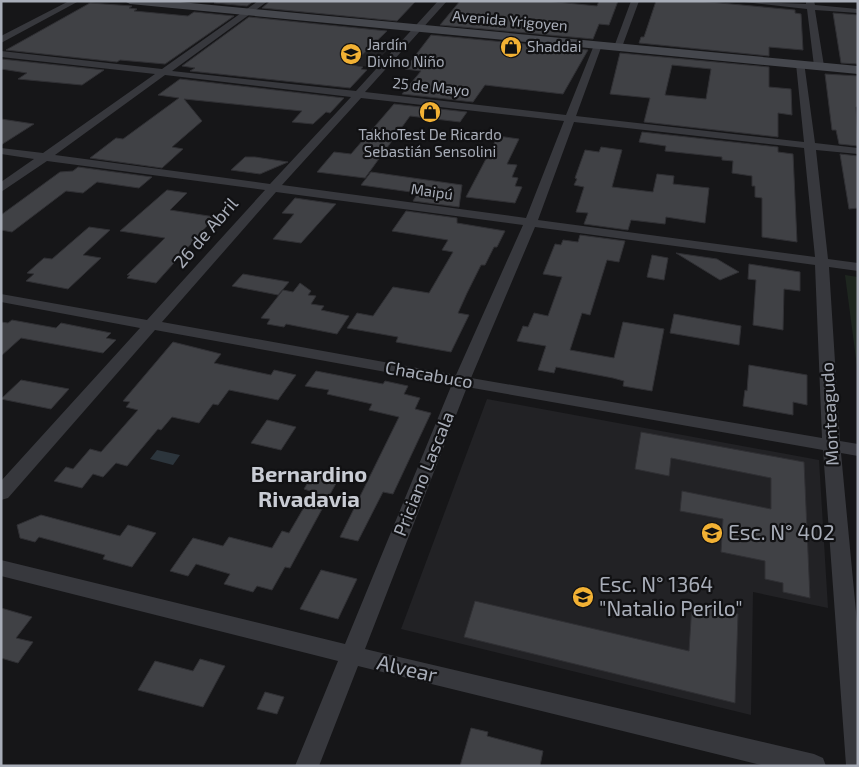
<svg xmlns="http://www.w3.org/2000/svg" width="859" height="767" font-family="'Exo 2',sans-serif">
<rect width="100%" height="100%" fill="#161618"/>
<path fill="#222225" d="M332,41L391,47L370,67L309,60Z
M487,399L819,460L828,608L753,592L751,715L401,629Z"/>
<path fill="#1e261f" d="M845,275L858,277V374Z"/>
<path fill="#2c353c" d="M157,450L180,455L173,465L150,459Z"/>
<path fill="#404145" stroke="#303034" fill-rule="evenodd" d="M217,1H254L247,6L214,3Z
M270,1H416L397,21L262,8Z
M460,1H546L597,6L599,1H618L609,25L599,24L593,39L440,25Z
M656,1H699L795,10V13L801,14L803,50L769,47V56L639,43L641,37H644Z
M90,3L132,6L129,8L137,9L134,11L188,16L194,12L234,16L165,64L120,60L117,62L6,50Z
M833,13L858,15V64L841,63Z
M249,17L387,31L352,65L363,67L361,69L367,70L350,88L190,71L195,68L182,66Z
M431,35L588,50L563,94L485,85L473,102L402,94L421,71L405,69Z
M620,53L769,67V87L791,89L792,115L778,113V137L644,122L650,98L610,94ZM672,65L711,69L706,99L665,95Z
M1,59L104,70L82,85L18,79L27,73L1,69Z
M825,74L858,76V107H856L858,146L839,144L836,130H832Z
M180,79L344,98L330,113L326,112L313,124L292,122L302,111L184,99L202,121L172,147L183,149L162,168L90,158L116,138L123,139L179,98L158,95Z
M394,104L467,112L460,122L410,116L365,178L317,172L334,152L351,154Z
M1,119L34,124L1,145Z
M642,132L778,147V152L793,154L797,242L762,237V198L755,197V186H752V176L732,173L733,161L722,160V157L665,151L666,146L639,142Z
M498,136L519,139L507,164L517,165L512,177L518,178L515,186L522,187L515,203L466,197Z
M601,147L622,150L612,187L653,192L657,174L674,176L673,184L709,188L705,223L666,217L665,224L631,220L628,230L584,224L588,213L576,212L584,187L574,185L577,179L575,178L585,150L599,152Z
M840,154L858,156V208L849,209Z
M245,157H255L288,162L260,174L231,170Z
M78,167L152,177L139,188L97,182L83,193L66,191L12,232L1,230V215L60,172L73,171Z
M371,172L462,185L459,207L413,201L418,193L361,185Z
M167,190L187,193L170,210L215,217L156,283L127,278L130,275H127L165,238L120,231Z
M295,198L336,204L301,243L273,239L294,214L282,213Z
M406,211L457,218V223L505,231L497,247H494L485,265H481L467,293L458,313L469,315L451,352L396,342L398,337L347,328L357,313L373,316L393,287L429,293L453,252L442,250L448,240L392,231Z
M89,227L110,230L83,255L101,258L68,289L26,281L34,274L27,273L44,258L52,259Z
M580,235L625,241L619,262L607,260L590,315L582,313L570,350L614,358L623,322L664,329L652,391L623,386L624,381L613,378L556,367L554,373L538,370L546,346L517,341L523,326L528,327L534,313L548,316L562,277L543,274L555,244L561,245L563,240L578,242Z
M676,253L717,259L739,272L720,280Z
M652,255L668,258L664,280L647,277Z
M749,264L800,272V291L784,289L783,330L753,325L756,280L748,279Z
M243,274L289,282L278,295L232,286Z
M300,283L311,291L308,295L316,296L311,304L324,306L321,310L349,316L337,334L286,324L284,327L267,324L270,319L261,318L283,290L293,292Z
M674,314L741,326L739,345L670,333Z
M12,320L56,328L61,323L111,333L106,338L116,340L103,353L21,338L1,356V322L8,323Z
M173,342L221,354L214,363L271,375L274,370L296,375L278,400L229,390L218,405L213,404L199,423L172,417L161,430L158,429L127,466L116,463L103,477L93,474L82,488L54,481L66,467L73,469L90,449L101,452L138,410L126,407L130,402L123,401Z
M749,365L807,375V405L793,402V415L743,406L745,390L747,391Z
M316,371L383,384L385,381L408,386L404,394L420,398L415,409L431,413L393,494L383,492L358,541L340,537L399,417L369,410L372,404L327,394L329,390L305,386Z
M21,380L69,389L51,409L1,399Z
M267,420L296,427L281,450L251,443Z
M641,432L804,462L810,598L783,592V583L765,579V561L721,552L723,519L680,511L682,491L771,509V478L671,458L669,476L635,469Z
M315,470L340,476L290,568L285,567L272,590L257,586L253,592L224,584L230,574L196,564L188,576L170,571L193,538L223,546L229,537L272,548L282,531L289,533L313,492L304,489Z
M41,515L120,536L128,525L156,533L132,567L103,559L105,555L39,537L35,542L20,538L17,525Z
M321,570L357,579L338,619L300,609Z
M475,601L689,651L692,604L738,614L735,703L464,637Z
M1,608L32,617L16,638L33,642L18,663L1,658Z
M200,659L225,666L203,707L138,690L155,661L193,671Z
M265,692L284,697L277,714L257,709Z
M471,728L488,732L487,736L543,751L540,766H460Z"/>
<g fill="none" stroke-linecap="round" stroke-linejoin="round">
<path fill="#37383d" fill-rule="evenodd" d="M69,1H79L1,43V36Z
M258,1H268L172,71L356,91L438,1H447L365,92L566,115L594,45L598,42L602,45L576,116L804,142L796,64L804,62L815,143L858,148V154L816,150L828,259L858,263V271L829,267L840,441L858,444V456L841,453L858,633V766L846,765L823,450L467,387L365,649L814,754L823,758L826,766H765L358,666L319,766H295L338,661L1,576V560L345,644L452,384L155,330L8,498L1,500V481L140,328L1,302V294L147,320L265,190L47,161L1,192V182L34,159L1,154V148L43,153L155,74L1,57V51L162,69ZM165,75L351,97L270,184L55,155ZM361,98L564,121L526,218L282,185ZM574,122L804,148L815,257L538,220ZM276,192L523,225L456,375L162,322ZM535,227L815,265L822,438L471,378Z
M631,1H639L622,47L615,49L614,47Z
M735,1L806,4V1H814L815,5L858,9V13L815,10L824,66L819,69L814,66L807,9Z"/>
<path fill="#45474d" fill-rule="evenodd" d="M124,1H170L858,66V74L130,4Z"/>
</g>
<defs>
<g id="shop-disc" transform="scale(1.125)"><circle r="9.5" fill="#f2b134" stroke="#111113"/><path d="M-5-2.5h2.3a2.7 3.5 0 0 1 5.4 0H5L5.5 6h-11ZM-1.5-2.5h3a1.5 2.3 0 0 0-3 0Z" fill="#111"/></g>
<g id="school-disc" transform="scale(1.125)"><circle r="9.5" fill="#f2b134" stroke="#111113"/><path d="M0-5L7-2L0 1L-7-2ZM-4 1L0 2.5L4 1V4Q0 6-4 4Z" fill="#111"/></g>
</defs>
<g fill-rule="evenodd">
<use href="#shop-disc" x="511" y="47"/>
<use href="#school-disc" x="351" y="54"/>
<use href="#shop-disc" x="430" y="112"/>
<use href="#school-disc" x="712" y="533"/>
<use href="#school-disc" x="583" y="597"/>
</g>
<g text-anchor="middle" stroke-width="4.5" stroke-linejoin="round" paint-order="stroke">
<g font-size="15" fill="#a8adb8" stroke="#111113">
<text transform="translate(510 21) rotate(5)" y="5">Avenida Yrigoyen</text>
<text transform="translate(431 87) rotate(6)" y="5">25 de Mayo</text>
<text transform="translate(432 192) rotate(8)" y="5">Maipú</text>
</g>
<g font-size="15" fill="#a8adb8" stroke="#111113" text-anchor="start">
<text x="367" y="50">Jardín<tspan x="367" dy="17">Divino Niño</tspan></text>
<text x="527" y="52">Shaddai</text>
<text x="430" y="140" text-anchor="middle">TakhoTest De Ricardo<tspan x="430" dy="17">Sebastián Sensolini</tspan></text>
</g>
<g font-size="18" fill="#a8adb8" stroke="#111113">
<text transform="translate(206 233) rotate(-49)" y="6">26 de Abril</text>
<text transform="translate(429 375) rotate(10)" y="6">Chacabuco</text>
<text transform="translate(830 414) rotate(-93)" y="6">Monteagudo</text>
<text transform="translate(424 474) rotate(-68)" y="6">Priciano Lascala</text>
</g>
<g font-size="21" fill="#a8adb8" stroke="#111113" text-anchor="start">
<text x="728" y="540">Esc. N° 402</text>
<text x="599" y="592">Esc. N° 1364<tspan x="599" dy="24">"Natalio Perilo"</tspan></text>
</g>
<g font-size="21" fill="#a8adb8" stroke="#111113">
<text transform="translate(407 669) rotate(13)" y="7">Alvear</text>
</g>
<g font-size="22" font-weight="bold" fill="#c9ccd4" stroke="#111113">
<text x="309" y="482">Bernardino<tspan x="309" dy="25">Rivadavia</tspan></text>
</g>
</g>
<rect width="859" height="767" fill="none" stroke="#a8adb8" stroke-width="5"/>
</svg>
